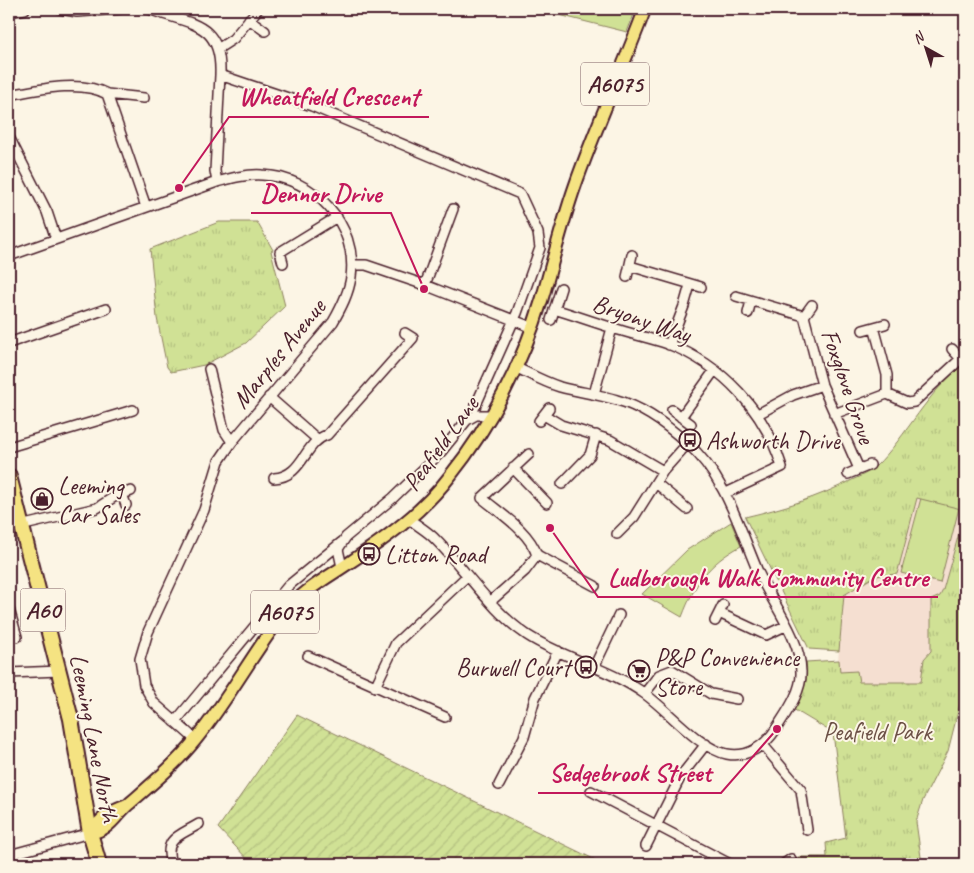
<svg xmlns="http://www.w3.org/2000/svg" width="974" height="873" font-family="Caveat,sans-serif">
<defs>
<pattern id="park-tufts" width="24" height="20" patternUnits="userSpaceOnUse" patternTransform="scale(1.25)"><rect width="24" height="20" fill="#d0e195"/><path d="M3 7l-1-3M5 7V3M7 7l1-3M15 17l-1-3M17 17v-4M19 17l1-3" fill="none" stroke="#b4c181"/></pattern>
<pattern id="garden-furrows" width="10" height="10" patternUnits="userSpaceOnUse" patternTransform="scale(1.25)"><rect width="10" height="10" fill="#d0e195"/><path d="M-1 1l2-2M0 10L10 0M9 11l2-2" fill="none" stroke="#b4c181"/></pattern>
</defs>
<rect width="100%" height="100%" fill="#fcf5e5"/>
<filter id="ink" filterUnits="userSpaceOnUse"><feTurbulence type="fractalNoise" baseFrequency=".02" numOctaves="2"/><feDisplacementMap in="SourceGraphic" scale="10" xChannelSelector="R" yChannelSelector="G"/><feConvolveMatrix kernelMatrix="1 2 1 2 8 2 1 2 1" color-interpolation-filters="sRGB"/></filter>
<g filter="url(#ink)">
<path fill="#f5dfd1" d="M917,498L965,510L943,590L940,596L931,600V651L924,659L921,682H858L839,672L838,661L844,595L875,576L897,574Z"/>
<path fill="#d0e195" stroke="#8d8060" d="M535,9H636L627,32Z
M921,498L959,508L940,583L901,573Z
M731,522L741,546C708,564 695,583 682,617L642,594L687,550Z"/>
<path fill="url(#park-tufts)" stroke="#8d8060" d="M219,222H257L273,250L271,251L285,306L246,343L204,365L171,372L167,367L157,318L150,249Z
M965,364V510L917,498L897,574L875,576L844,595L839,651L809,649L745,517C783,508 817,498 852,480C860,476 869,473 875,467C909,434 926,392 965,364Z
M965,512V684L948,751L923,800L916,822L922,864H804L798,857H827L826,843L846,838L833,733L793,709C803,694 809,680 806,662L839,660L840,672L857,671L859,682H921L924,659L931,651V600L940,596L943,590Z"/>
<path fill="url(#garden-furrows)" stroke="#8d8060" d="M297,715L604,864H252L218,828Z"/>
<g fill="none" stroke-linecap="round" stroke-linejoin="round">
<g stroke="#4a1f2b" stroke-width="12">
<path id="minor" d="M61,9L77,12L119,9
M149,9C190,25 222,21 220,75
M9,12L25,9
M249,19L265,31
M219,48L233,39L258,9
M107,94L144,98
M9,95C36,90 81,79 107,94L146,207
M9,137L47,212L56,239
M217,182L215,171L220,75L312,106L520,194L538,233L540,248L517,313L475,407
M9,256L217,182C232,178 247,174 262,175C314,177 358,224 351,277C349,293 341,308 333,322L232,442L219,461L204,510L148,632L140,659L144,685L154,703L196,740
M283,263L280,252L337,217
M352,265H366L425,285L531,327
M630,266L701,287
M627,277L632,255
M425,285L453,209
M736,296L804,316L822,385L859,469
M554,309C574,315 593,322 613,328C631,334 650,338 668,344C723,365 765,411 782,467L726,493
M748,313L751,301
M804,316L812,305
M551,320L561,288
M874,327L887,375V394
M863,330L885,324
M9,343L106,309
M669,345L684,306L690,285
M952,349L961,359
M209,369L224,430L232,442
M594,394L612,328
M269,397L317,439
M672,410L691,424
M758,414L793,395L822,385
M834,414L887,394L907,403L914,402L965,355
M544,415L561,425L610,440L663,471
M681,417L714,371
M539,421L549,408
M9,447L133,410
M513,468L547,503
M848,474L870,465
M274,478C303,477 304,442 327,435L413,338L405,333
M656,483L687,509
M562,484L590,455L596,435
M122,494L126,505
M409,519C418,526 429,532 436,540C467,571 491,611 527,635C564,659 609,668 645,694C669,711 698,748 727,754C748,758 765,746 776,729C786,713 802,692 801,672C801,639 773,604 759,574C739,528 726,477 687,443C667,425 643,407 617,400C598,394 578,392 560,387C544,382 530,374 515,367
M20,526L97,508L114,497L131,491
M617,534L634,517L663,471L688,443
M537,555L595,586
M342,567L338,549L346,537L393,498L441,452L467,420L476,415H491
M491,601L525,571L537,555C529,531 501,514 482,498L529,454
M9,609L17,637
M719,613L766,635L785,626
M715,621L723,605
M308,656L445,717
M594,667L619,615
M9,673L60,671
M375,687L396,643L467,576
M645,693L659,675L672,670L711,694L737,699
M175,722L288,586L342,542
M763,745L801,790L807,830
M499,785L524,737L535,698L558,651
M591,791L730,864
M646,846L681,776L706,744
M9,855L90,833
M171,864C163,838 179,836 199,824
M784,864L791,859"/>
</g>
<g stroke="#4a1f2b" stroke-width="15">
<path id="major" d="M90,833C111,830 115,815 130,803C153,783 177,763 196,739C228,700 251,656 281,617C299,593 325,579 349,563C386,538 423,512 450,476C491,425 523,362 542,299C553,261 562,223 575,186C596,126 623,68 645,9
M90,833C101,818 109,812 126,806"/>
</g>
<g stroke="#4a1f2b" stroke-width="18">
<path id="highway" d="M9,476L71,719L90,833L99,864"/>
</g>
<use href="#minor" stroke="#fcf5e5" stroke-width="9"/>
<use href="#major" stroke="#f5e382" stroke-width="11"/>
<use href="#highway" stroke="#f5e382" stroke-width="14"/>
</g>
</g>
<defs>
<g id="bus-ring" transform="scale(1.125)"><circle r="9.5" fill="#fcf5e5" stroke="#4a1f2b" stroke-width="1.5"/><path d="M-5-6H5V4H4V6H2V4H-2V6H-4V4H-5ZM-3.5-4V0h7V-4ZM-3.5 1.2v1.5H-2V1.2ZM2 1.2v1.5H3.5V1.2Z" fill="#4a1f2b"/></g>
<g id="shop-ring" transform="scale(1.125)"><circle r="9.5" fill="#fcf5e5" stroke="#4a1f2b" stroke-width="1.5"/><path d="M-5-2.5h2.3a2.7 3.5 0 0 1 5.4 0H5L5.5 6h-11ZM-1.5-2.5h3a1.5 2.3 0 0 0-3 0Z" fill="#4a1f2b"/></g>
<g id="supermarket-ring" transform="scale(1.125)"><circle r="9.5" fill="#fcf5e5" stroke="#4a1f2b" stroke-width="1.5"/><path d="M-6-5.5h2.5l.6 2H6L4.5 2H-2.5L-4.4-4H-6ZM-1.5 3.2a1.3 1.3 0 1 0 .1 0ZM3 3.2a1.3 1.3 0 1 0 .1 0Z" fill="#4a1f2b"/></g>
</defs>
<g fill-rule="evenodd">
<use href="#bus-ring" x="690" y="440"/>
<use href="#shop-ring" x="42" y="499"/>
<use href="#bus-ring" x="369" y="554"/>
<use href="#bus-ring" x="586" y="667"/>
<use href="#supermarket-ring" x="639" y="671"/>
</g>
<g text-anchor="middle" stroke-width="4" stroke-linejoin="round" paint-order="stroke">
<g fill="#fcf5e5" stroke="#7f5f63" stroke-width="1">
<rect x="581" y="62.5" width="68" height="43" rx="4"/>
<rect x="20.5" y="588.5" width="45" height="43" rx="4"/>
<rect x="251" y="590.5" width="68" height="43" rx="4"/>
</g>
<g font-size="24" font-weight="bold" fill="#4a1f2b">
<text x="615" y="92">A6075</text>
<text x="43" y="618">A60</text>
<text x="285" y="620">A6075</text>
</g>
<g font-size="25" fill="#4a1f2b" stroke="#fcf5e5">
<text transform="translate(642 318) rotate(19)" y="9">Bryony Way</text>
<text transform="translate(278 353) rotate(-51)" y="9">Marples Avenue</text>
<text transform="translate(849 386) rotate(71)" y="9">Foxglove Grove</text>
<text transform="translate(440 443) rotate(-54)" y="9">Peafield Lane</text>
<text transform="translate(95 738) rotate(79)" y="9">Leeming Lane North</text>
</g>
<g font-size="25" fill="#4a1f2b" stroke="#fcf5e5" text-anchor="start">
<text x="706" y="449">Ashworth Drive</text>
<text x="58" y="494">Leeming<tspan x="58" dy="29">Car Sales</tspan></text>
<text x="385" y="563">Litton Road</text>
<text x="655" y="666">P&amp;P Convenience<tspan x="655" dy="29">Store</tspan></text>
<text x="570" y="676" text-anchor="end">Burwell Court</text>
</g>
<g font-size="25" fill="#6c5046" stroke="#fcf5e5">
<text x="877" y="740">Peafield Park</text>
</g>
</g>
<path fill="none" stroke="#c2185b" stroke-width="2" d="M179 188L229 117H429M424 289L391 213H251M550 528L598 597H938M777 729L721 793H538"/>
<g fill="#c2185b" stroke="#fcf5e5" stroke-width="2">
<circle cx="179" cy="188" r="5"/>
<circle cx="424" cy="289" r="5"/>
<circle cx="550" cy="528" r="5"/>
<circle cx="777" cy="729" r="5"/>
</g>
<g font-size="26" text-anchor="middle" font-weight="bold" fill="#c2185b" stroke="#fcf5e5" stroke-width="4" stroke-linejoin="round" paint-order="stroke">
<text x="329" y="105">Wheatfield Crescent</text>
<text x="321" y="202">Dennor Drive</text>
<text x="768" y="586">Ludborough Walk Community Centre</text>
<text x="630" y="781">Sedgebrook Street</text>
</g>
<rect width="974" height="873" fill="none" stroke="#fcf5e5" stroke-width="30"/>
<rect x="15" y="15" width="944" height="843" fill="none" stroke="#4a1f2b" stroke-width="2" filter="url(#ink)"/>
<g transform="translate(926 48) rotate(321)" stroke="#fcf5e5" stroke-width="4" paint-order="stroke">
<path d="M0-4L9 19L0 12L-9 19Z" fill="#4a1f2b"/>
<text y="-8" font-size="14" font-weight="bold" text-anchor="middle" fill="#4a1f2b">N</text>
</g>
</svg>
